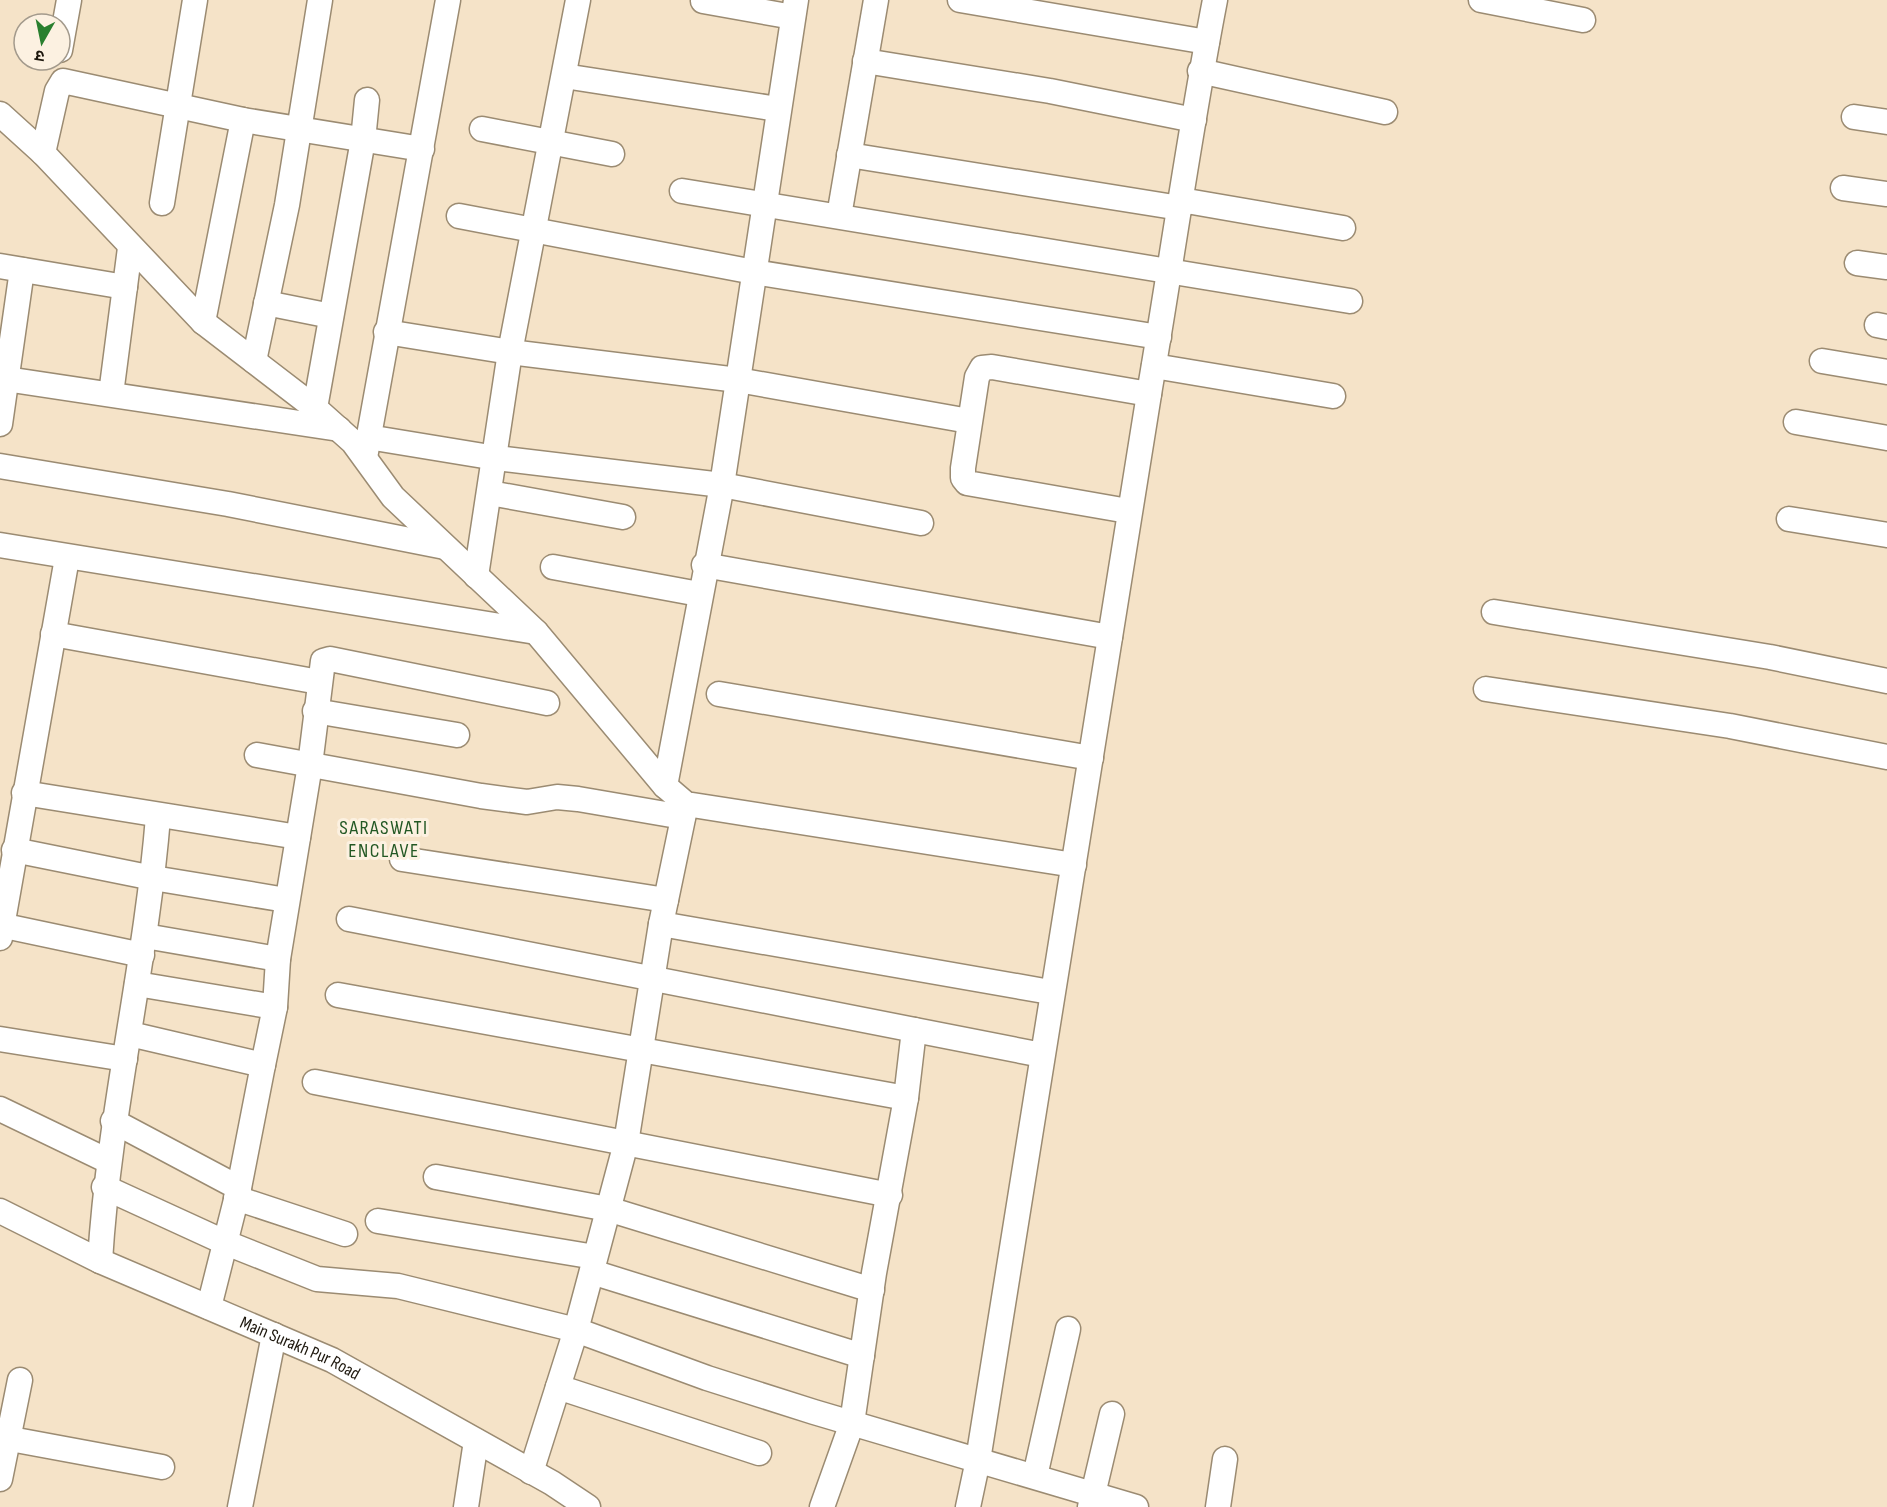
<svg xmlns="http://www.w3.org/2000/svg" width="1887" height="1507" font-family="'Sofia Sans Condensed','Noto Sans Devanagari',sans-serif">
<rect width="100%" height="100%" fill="#f5e3c8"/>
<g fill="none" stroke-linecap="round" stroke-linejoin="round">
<g stroke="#9b8b72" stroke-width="27">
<g id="minor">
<path d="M960,0L1207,42"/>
<path d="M1481,0L1583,20"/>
<path d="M703,1L793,17"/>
<path d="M60,50L69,0"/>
<path d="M865,61L1050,91L1194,120"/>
<path d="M1200,71L1385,112"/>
<path d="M564,76L778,109"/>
<path d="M0,114L43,153L203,322L315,408L353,442L393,497L536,632L665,786L686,804L1074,865"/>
<path d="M1854,117L1887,122"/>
<path d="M482,129L612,154"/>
<path d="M43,153L57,91L63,81L243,120L422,149"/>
<path d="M849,155L1180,208"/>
<path d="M1843,188L1887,194"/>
<path d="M682,191L1350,301"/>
<path d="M1181,200L1343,228"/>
<path d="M162,203L195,0"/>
<path d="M459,216L754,272L1159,337"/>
<path d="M839,216L876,0"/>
<path d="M1857,263L1887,267"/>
<path d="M0,266L125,287"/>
<path d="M266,303L331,316"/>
<path d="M203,322L243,120"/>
<path d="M1877,325L1887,327"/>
<path d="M386,332L510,352L738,380L969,421"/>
<path d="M254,361L287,205L320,0"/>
<path d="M1822,361L1887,372"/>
<path d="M1154,366L1333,396"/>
<path d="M0,378L339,429"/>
<path d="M111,394L130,248"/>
<path d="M315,408L363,140L367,100"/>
<path d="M1796,422L1887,438"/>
<path d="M0,424L22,270"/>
<path d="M368,437L496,458L722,485L921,523"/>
<path d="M366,452L448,0"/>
<path d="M0,466L228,504L445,547"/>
<path d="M490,493L623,517"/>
<path d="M1128,511L967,483L963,478V468L977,377L982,368L992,367L1149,394"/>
<path d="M1789,519L1887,535"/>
<path d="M0,545L536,632"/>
<path d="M704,565L1110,637"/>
<path d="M553,567L699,594"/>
<path d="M476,576L510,352L578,0"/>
<path d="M1494,612L1770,657L1887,681"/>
<path d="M53,634L319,682"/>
<path d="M1486,689L1730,726L1887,757"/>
<path d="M719,694L1091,758"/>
<path d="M315,711L457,735"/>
<path d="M257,755L481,796L527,802L557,797L578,799L683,817"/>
<path d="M665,786L722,485L796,0"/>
<path d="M24,793L298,837"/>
<path d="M14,850L153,878L286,900"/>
<path d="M402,859L666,900"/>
<path d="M349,919L1042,1055"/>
<path d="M661,924L1050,992"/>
<path d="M0,925L142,955"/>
<path d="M145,936L278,959"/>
<path d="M0,938L67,558"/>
<path d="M137,984L275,1007"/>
<path d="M338,995L906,1098"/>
<path d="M130,1034L263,1065L239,1188L209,1307"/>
<path d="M0,1039L125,1059"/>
<path d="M263,1065L275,1007L278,959L310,765L323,661L330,659L547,703"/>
<path d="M315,1082L890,1195"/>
<path d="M0,1109L108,1161"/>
<path d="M113,1121L239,1188"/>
<path d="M436,1177L608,1209L872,1290"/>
<path d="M104,1187L224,1242L317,1279L398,1286L576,1330L707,1378L814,1412L1136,1507"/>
<path d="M236,1198L345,1234"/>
<path id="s1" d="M0,1211L100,1261L332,1360L552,1483L588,1507"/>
<path d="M378,1221L595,1257"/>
<path d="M100,1261C109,1112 146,966 158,817"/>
<path d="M592,1272L862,1356"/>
<path d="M558,1387L759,1453"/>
<path d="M0,1437L162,1467"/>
<path d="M531,1472L576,1330L626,1143L661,924L686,804"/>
<path d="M1035,1476L1068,1329"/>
<path d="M0,1479L20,1380"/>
<path d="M240,1507L274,1335"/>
<path d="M466,1507L476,1441"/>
<path d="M822,1507L852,1423L874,1273L906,1098L914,1030"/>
<path d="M968,1507L978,1460C1036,1103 1090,745 1150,388C1172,259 1190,129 1215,0"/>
<path d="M1090,1507L1112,1414"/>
<path d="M1218,1507L1225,1459"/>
</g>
</g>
<use href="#minor" stroke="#fff" stroke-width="24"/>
</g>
<g text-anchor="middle" stroke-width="6" stroke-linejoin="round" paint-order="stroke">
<g font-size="18" fill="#1d170d" stroke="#fcf1e1">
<text dy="6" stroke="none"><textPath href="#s1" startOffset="330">Main Surakh Pur Road</textPath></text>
</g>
<g font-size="20" letter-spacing="1.5" fill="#235824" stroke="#fcf1e1">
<text x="384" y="834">SARASWATI<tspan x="384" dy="23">ENCLAVE</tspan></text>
</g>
</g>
<g transform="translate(42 42) rotate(189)"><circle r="28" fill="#fcf1e1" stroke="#a39a8c" stroke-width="1.5"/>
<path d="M0-4.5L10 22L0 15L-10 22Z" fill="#297f2e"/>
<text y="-9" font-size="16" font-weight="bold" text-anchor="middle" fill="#1d170d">उ</text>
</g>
</svg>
